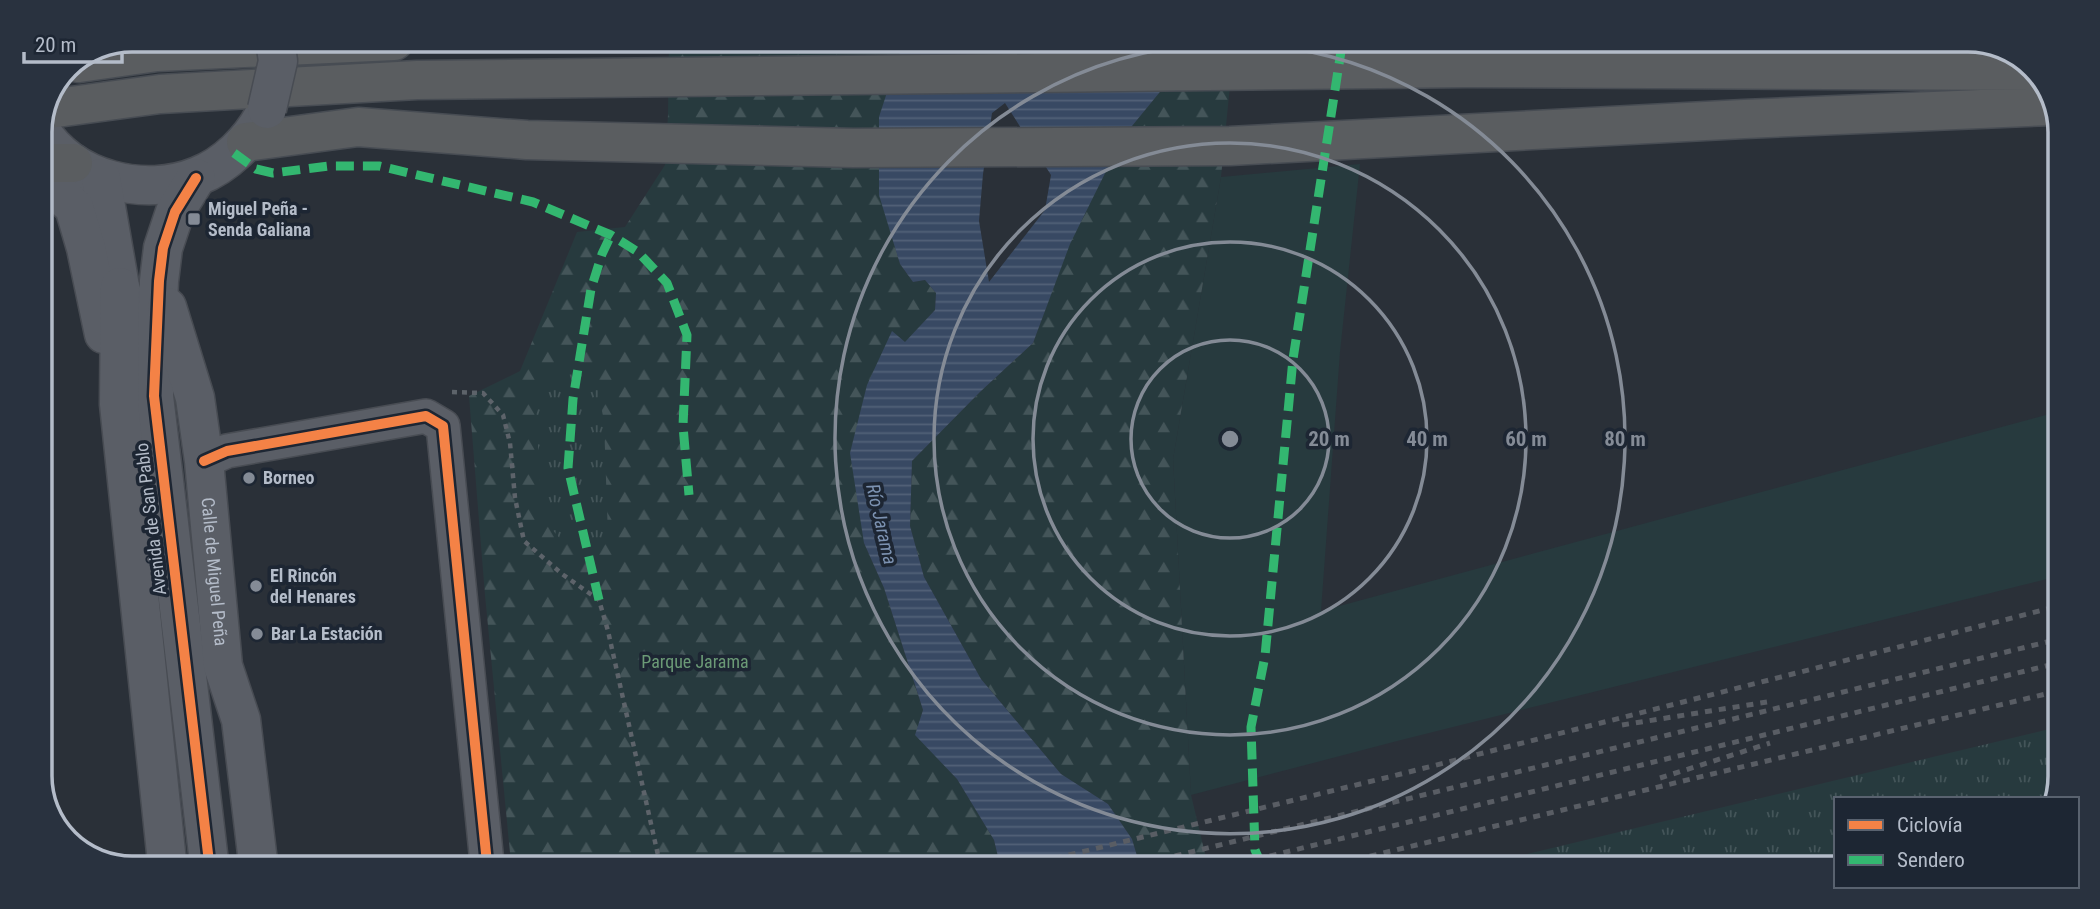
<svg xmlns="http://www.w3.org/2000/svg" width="2100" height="909" font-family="'Roboto Condensed',sans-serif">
<defs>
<pattern id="forest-firs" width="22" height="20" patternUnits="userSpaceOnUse" patternTransform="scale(1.75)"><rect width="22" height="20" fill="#273a3e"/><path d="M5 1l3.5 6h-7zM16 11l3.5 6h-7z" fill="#445559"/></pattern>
<pattern id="park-tufts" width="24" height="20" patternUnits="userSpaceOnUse" patternTransform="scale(1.75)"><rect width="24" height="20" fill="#273a3e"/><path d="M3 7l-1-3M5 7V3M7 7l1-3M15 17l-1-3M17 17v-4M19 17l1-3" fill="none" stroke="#445559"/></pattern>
<pattern id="water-rules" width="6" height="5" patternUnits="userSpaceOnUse" patternTransform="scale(1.75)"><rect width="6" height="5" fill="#384963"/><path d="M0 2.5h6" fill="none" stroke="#526178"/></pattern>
</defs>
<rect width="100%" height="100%" fill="#2a3038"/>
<path fill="#273a3e" d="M1360,164L1340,352L1321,611L2057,412L2055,577L1401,740L1191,795L1173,459L1221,177Z"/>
<path fill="url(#forest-firs)" d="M669,42L1247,44L1230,85L1221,177L1173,459L1191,795L1208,866H1140L1132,839L1108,804L1061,774L981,679L924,577L910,526L912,461L980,392L1033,343L1069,244L1123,137L1163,88L1004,84L891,231L900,264L913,282L925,280L936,293L935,310L905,343L892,332L864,543L884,588L923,710L916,735L957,779L994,840L1000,865L511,863L485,595L469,396L520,371L577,232L625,227L665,165L668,115Z"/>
<path fill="url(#park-tufts)" d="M562,365L578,369L596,381L604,421L608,537L586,544L563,542L542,518L536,410L539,379Z
M2054,728L2053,799H1836V868L1473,867Z"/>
<path fill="url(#water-rules)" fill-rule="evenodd" d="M903,43L1166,44L1164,87L1123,137L1070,244L1033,343L980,392L912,461L910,526L924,577L981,679L1061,774L1108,804L1132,839L1140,866L1000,865L994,840L957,779L915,735L923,710L884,588L864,543L850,453L867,385L892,331L905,342L935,310L936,293L925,280L913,282L900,264L879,195V117ZM1005,103L1051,175L1045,210L989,282L979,221L983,174L992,113Z"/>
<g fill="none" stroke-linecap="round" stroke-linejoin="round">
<g stroke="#484c53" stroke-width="36">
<path id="minor" d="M204,461L227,451L426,416L443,426L487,863"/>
</g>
<g stroke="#484c53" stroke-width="41">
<g id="tertiary">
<path d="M40,129C70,180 145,198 198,176C226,165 250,141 264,115"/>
<path d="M101,178L120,287L127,311"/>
<path d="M196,178L175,212L163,248L159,281L154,396L209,862"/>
<path d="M40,182L58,192L74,207L86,248L104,334"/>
<path d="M120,287L119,404L167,862"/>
<path id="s1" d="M167,307L195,398L204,461L223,666L241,720L258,862"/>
</g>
</g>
<g stroke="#474c53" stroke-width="41">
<path id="motorway" d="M79,63L157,52L394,41
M49,109L160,94L417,80L1466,68L2033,71
M246,142L358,127L527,140L853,148L1230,146L1744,119L2052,106
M40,163H73"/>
</g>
<path stroke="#5d636a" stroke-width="4.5" stroke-dasharray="5 5" stroke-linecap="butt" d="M452,392L483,393L503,415L510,443L515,498L524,541L562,574L599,600L608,631L660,864"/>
<use href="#minor" stroke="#5a5e66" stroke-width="33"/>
<use href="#tertiary" stroke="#5a5e66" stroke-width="38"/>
<use href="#motorway" stroke="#5a5d60" stroke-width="38"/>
<path stroke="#595d64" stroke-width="5" stroke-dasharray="7 7" stroke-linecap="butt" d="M1622,725L1767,702
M1660,778L1770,743
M1028,865L1401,774L2055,607
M1134,866L2055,640
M1229,866L2054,664
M1329,866L2054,692"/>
<g stroke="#484c53" stroke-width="41" stroke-linecap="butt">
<path id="tertiary-bridge" d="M267,109L278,61L275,41"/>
</g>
<use href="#tertiary-bridge" stroke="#5a5e66" stroke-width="38"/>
<path stroke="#33b770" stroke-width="9" stroke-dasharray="18 9" stroke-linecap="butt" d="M234,153L256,169L273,173L329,166H379L533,202L611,235L638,252L667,283L687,335L683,426L689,495
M599,600L568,468L573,399L591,289L602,254L611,235
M1262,866L1255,850L1251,727L1265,656L1293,359L1342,45"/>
<g stroke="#1d2633" stroke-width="15">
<path id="cycleway" d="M196,178L175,212L163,248L159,281L154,396L209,862
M204,461L227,451L426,416L443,426L487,863"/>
</g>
<use href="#cycleway" stroke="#f48246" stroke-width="10"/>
</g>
<g fill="none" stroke="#848b96" stroke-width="3.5">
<circle cx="1230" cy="439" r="99"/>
<circle cx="1230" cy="439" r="197"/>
<circle cx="1230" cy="439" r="296"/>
<path d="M1247 44A395 395 0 1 1 1213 44"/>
</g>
<g fill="#848b96" stroke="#1d2633" stroke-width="2.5">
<rect x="187" y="212" width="14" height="14" rx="3.5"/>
<circle cx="249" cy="478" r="7"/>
<circle cx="256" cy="586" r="7"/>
<circle cx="257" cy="634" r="7"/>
</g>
<g text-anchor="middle" stroke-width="7" stroke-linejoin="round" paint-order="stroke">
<g font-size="18" font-weight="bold" fill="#b4bcc9" stroke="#1d2633" text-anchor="start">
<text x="208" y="215">Miguel Peña -<tspan x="208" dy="21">Senda Galiana</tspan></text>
<text x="263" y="484">Borneo</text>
<text x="270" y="582">El Rincón<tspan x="270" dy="21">del Henares</tspan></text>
<text x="271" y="640">Bar La Estación</text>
</g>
<g font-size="18" fill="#b4bcc9" stroke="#1d2633">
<text transform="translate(151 519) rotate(-97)" y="6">Avenida de San Pablo</text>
<text dy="6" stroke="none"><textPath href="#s1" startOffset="270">Calle de Miguel Peña</textPath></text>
</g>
<g font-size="18" fill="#6b9a76" stroke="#1d2633">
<text x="695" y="668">Parque Jarama</text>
</g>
<g font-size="19" font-style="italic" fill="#7c92b1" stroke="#1d2633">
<text transform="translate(882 524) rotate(77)" y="7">Río Jarama</text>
</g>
</g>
<path d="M0 0H2100V909H0ZM132 52H1968A80 80 0 0 1 2048 132V776A80 80 0 0 1 1968 856H132A80 80 0 0 1 52 776V132A80 80 0 0 1 132 52Z" fill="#29323f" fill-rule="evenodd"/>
<path fill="none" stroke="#b4bcc9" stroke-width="3.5" d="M132 52H1968A80 80 0 0 1 2048 132V776A80 80 0 0 1 1968 856H132A80 80 0 0 1 52 776V132A80 80 0 0 1 132 52Z"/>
<circle cx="1230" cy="439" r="10" fill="#848b96" stroke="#1d2633" stroke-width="3.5"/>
<g font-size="21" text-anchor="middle" font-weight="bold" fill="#848b96" stroke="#1d2633" stroke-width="7" stroke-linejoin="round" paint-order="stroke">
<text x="1329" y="446">20 m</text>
<text x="1427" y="446">40 m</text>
<text x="1526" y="446">60 m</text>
<text x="1625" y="446">80 m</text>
</g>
<rect x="1834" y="797" width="245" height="91" fill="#1d2633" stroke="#59626f" stroke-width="2"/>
<rect x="1848" y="820" width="35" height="10" fill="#f48246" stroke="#59626f" stroke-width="2"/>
<text x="1897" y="832" font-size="21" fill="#b4bcc9">Ciclovía</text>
<rect x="1848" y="855" width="35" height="10" fill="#33b770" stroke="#59626f" stroke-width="2"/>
<text x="1897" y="867" font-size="21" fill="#b4bcc9">Sendero</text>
<path d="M24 52v10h98v-10" fill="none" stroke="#b4bcc9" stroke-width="3.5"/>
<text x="35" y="52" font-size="21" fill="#b4bcc9" stroke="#1d2633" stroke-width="5" paint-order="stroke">20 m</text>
</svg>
